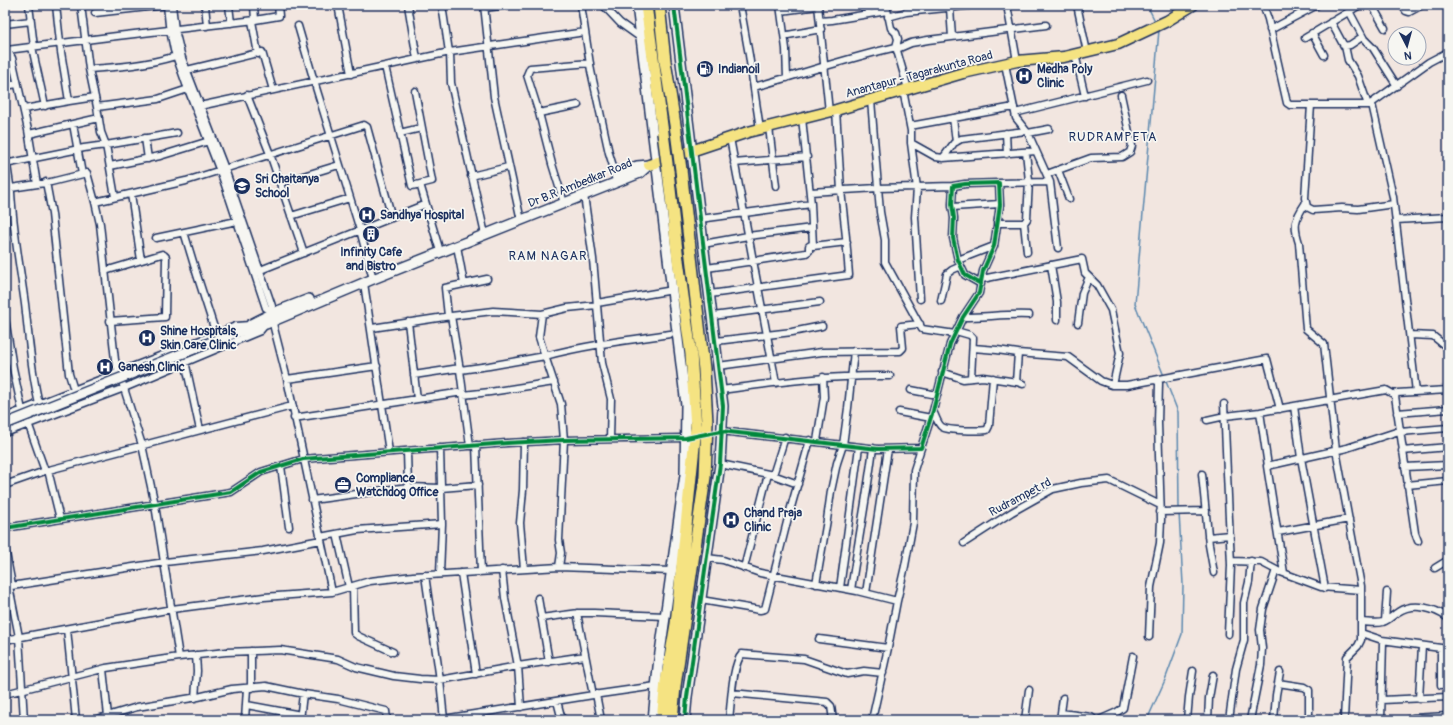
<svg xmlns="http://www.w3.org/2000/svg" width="1453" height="725" font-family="Pangolin,sans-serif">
<rect width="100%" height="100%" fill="#f2e6e0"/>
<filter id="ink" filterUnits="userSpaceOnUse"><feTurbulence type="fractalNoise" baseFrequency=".025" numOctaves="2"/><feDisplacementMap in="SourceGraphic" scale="8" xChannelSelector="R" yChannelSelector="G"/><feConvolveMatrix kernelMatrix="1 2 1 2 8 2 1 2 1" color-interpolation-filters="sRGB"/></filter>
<g filter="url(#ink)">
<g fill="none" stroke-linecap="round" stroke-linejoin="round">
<path stroke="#5a87ae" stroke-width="1.5" d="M1147,5L1155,21
M1159,30L1135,304L1164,376
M1165,379L1178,412L1179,509
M1147,720L1165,680L1182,634L1183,584L1179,513"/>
<g stroke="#1b2f5e" stroke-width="9">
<path id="street" d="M29,5L34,47
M56,5L61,52L69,101L95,97
M81,5L89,69
M167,5L169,25L174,50L186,84L223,179L266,308L271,310
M172,5L175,30L182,58L225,169L272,306L271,310L274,328L287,379L332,592
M205,5L207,26
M229,5L231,23
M254,5L255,20
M338,5L351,74
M408,5L417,59
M442,5L449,52
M484,5L494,97L520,216
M581,5L591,71L609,153L616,176
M603,5L620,23L641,38
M740,5L749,55L760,129
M780,5L786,49L787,78
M818,5L829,112
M867,5L868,14
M886,5L891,28L896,33L898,39L896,47L908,89
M1007,5L1017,61
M1077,5L1087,52
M1263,5L1268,19L1287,103L1290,105H1369L1429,62L1448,52
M1372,5L1385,28
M1402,5L1406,11L1409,12L1422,5
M484,8L508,5
M950,8L952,37
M781,11L818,6
M1349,11L1364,39L1373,48L1397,86
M95,13L166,5
M888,17L906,12L976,5
M252,21L258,54
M820,21L832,20L887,11
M1331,22L1344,46L1350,45L1362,37
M5,24L31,21
M298,26L314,81L360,230L373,279
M1270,30L1317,5
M1312,33L1324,55
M788,35L821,29
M1305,38L1360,5
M1345,46L1348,60L1358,76L1368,105
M32,47L45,106
M897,49L911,43L928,40L1046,25
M450,52L451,83L484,230
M1075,54L1085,96
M176,56C146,65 120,67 89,69L97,107L158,99L188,89
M1005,64L1016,118L1028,133L1050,182L1058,248
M385,66L412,186L432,181L415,91
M187,70L262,52L273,90
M5,86L17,84
M754,87C801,74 848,58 896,47
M903,90L911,131V143L936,157L943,158L1036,151
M247,95L270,154L304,253
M871,100L880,212L885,240V262L922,329L955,334
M1372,104L1393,197L1416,392
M1311,105L1305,198L1307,207L1313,210L1342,208L1358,209L1394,204
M195,107L450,52L585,32
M24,109L69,101
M539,113L578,105
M1015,113L1147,80
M802,118L811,204L813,246L847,242
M953,118L956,142
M73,124L82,174
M910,126L1014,107
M769,127L776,186
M400,133L421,128
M1006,133L1007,154
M1028,133L1049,129
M29,134L99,118
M145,138L148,159
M730,138L776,383
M911,143L917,188L915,217L920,299
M5,151L11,192
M943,158L954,143L961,139L1026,131
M734,163L807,157
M5,164L84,148L106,145L101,132L97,107
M110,166L160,156L209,141
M1058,170L1069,199
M1047,174L1091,158L1122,157L1130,152L1132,146L1121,95
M471,176L508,167
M46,182L52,214L69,374L74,390
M280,183L339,165
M999,183L1050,182
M37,184L28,130L12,58L7,50L117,36L255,20L279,16L278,5
M420,184L439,248
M11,188L51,182L87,173L95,202L186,181L364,125L367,127L392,218
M810,192L878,188L953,186
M5,194L11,192C13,230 20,267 25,304C29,338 31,371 39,404
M131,194L141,260
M584,195L593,259L602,363L611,399L610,439
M115,197L106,145L177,133
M95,202L100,224L115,360L142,445L155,505L179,657
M564,203L552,164L539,113L527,75L530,68L590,63
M1305,204C1295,219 1293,225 1299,243L1306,329L1324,344L1336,450L1361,586V640L1358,646L1347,657L1344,720
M952,207L1000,204
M291,216L350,198
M700,219L811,204
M1396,220L1448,217
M997,223H1024L1027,252
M1024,223L1027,219L1029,181L1026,152
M184,232L197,275L216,334
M156,238L237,221
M703,244L748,236L812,228
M457,246L464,284
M958,260L994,246
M1051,265L1057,302V320
M707,268L806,253L809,251V246L813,244
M105,271L162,254L164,255L166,257L165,317L110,321
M258,271L426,204
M982,279L1082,259L1085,273L1097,285L1111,310L1120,353L1113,385
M364,283L389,452
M710,294L849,275L846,237L841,190L836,110
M941,301L947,274L952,270L961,266
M597,303L673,290
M597,305L567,308L542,314L539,337L545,356C586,345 628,340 670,334
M448,316L445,288L487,279
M451,316L493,311L542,314
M713,316L820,302
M963,317C985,317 1007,314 1029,315
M5,318L13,368L22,410
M408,322L417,399
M1078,323L1082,293L1089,277
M372,328L451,316L460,370
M956,331L970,335L973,338L971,378
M1410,335L1433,336L1448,348
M716,341L792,332L822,326
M973,348L997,350L1018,353L1016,382
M1018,353L1068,357L1101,381L1112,385H1127L1154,380L1157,381L1159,383L1158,423L1161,519L1160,543L1151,587L1149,637
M185,361L200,430
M718,366L822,352L900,351L903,348L901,326L920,324
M942,372L963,379L983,377L1017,382L1023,384
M414,375L460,368
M287,379L377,366
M1154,380L1267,359L1280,409
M721,390C779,382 832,375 890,376
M911,390L937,395
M463,395L490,392L554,382
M1224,404L1231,565L1228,634
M1294,406L1301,458L1325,588
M933,411C935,415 938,425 942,427C948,431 979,431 987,430L989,426L993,378
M899,412L931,418
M1260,412L1268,466
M1397,413L1448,409
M5,417L236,326L250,325
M294,418L463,392
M1207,420L1225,416L1260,412L1386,390L1395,395
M28,423L45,471
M721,431L878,449L921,448L933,411L950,344L963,317L979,293L983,271L994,246L1000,205L999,183L965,184L953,186L952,204L954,218L953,238L958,260L965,275L981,284
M1400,432L1448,428
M5,433L124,388L260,331L265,325
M817,441L824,397L823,377
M524,442L523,490L520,523L524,569
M476,445L481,572
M470,446L460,370L489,366L545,356L561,404L564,440L559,540L561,553L559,567
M440,448L442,524L440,574
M407,451L408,487
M1402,451L1448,447
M720,464L773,475L785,437
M281,466L289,527
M1405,467L1448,465
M48,470L60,519
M1202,474L1209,545L1214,573
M773,475L798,484
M5,485L45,471L292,406
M1407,485L1448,481
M312,500L408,487L441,488L478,485
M1160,512L1206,511
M5,528L231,492L261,472L303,459L507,443L564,440L686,438
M1278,532L1349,519
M337,534L349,587
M320,537L357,530L442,524
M1208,537L1230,535
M1418,541L1415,533L1395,396L1397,393L1448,390
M964,543L1012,512L1053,489L1081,483L1109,480L1158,504
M5,548L12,585
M707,558L723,560L760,573L857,591L897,601L905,566L913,523L914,470L921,448
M1231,561L1261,562L1278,571L1321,587L1361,590
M744,568L768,474
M1435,568L1448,560
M502,570L505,598L518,666L585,656
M461,573L476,674
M1284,573L1267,466L1347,448L1399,431
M425,575L440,680L444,720
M816,584L827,520L831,491L837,463L843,445L848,408L854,351
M9,586L19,637L24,720
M353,586L354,633L358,636L393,652
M5,587L165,562L263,551L321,540
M840,588L859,447
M851,590C858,542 867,496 873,448
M866,593L888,449
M538,598L549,662
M701,600L760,610L765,609L788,518L810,440
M577,613L593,695
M541,618L579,613H594L665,616
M1385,621L1387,592
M1361,622C1368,622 1376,624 1383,622C1389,620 1393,615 1398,612C1413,602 1435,608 1448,618
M67,629L76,720
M1361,633L1382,640L1448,649
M819,639L888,648
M5,640L172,609L264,597L332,592L370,581L413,576L559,567L671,571
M1441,648V685
M251,651V688
M103,669L108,716
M1278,683L1304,687L1309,690V720
M732,693L827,702L831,706L833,720
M5,694L106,668L179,657L226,652L280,650L338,659L356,667L394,676L420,679L440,680L518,666L521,707
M596,694L601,720
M195,698L197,671L196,655
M1419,699L1422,646
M1382,700L1448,697
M557,701L562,720
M247,705L301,715
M1061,713L1091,717L1095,720
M94,720L137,707L198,697L232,689L266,686L304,694L338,699L386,711L387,720
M245,720L247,688
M300,720L303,694
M437,720L593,695L656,686
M729,720C731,705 732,664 742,654L804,659L847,674L864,671L883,673
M872,720L888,648L897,601
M1025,720L1029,690
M1060,720L1063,698
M1099,720L1117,712L1123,708L1133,656
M1187,720L1189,697L1193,671
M1208,720L1209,698L1213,675
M1229,720L1236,669L1244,640V603L1249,582L1251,561
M1250,720L1261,665L1262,648L1260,630L1263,609L1276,570
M1274,720L1276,695L1280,672
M1381,720L1383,641
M1407,720L1413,718L1448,716"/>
</g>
<g stroke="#1b2f5e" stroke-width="12">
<path id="secondary" d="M637,5L686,405L685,475L658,667L653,720
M674,5L723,406L720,464L687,697L685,720
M616,176L637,166L649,165
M251,324L275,312L309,299
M229,335L266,324L373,279L640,173L649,165"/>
</g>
<g stroke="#1b2f5e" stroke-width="13">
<path id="primary" d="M649,165L748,132L836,110L963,73L1017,61L1064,57L1118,44L1167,21L1193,5"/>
</g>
<g stroke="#1b2f5e" stroke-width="14">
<path id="highway" d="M646,5L663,133
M659,5L665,61L676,131
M662,720L666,682L676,624L696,427L691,354L678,260L668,171
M672,720L675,686L705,477L707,423L704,369L681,170"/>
</g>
<use href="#street" stroke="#f6f6f2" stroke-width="6"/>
<use href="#secondary" stroke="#f6f6f2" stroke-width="9"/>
<use href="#primary" stroke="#f5e382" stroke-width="10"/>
<use href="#highway" stroke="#f5e382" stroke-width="11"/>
<g stroke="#1b2f5e" stroke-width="12" stroke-linecap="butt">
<path id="secondary-bridge" d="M5,424L229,335"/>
</g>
<g stroke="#1b2f5e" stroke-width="14" stroke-linecap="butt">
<path id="highway-bridge" d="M676,131L681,170
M663,133L668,171"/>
</g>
<use href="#secondary-bridge" stroke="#f6f6f2" stroke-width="9"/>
<use href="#highway-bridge" stroke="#f5e382" stroke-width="11"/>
<g stroke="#f6f6f2" stroke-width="6">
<path id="cycleway" d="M674,5L723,406L720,464L687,697L685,720
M5,528L231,492L261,472L303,459L507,443L564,440L686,438L721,431L878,449L921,448L933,411L950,344L963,317L979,293L983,271L994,246L1000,205L999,183L965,184L953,186L952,204L954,218L953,238L958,260L965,275L981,284"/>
</g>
<use href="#cycleway" stroke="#00873e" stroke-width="4"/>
</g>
</g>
<defs>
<g id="fuel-disc" transform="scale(0.9)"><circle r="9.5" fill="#1b2f5e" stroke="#f6f6f2"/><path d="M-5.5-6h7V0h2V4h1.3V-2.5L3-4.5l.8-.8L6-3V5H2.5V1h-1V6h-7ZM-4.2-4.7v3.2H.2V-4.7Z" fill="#fff"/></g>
<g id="hospital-disc" transform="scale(0.9)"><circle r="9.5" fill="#1b2f5e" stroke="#f6f6f2"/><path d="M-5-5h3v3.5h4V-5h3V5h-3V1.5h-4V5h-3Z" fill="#fff"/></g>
<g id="school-disc" transform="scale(0.9)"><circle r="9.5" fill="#1b2f5e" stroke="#f6f6f2"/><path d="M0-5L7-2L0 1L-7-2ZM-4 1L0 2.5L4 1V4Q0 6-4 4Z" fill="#fff"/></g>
<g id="building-disc" transform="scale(0.9)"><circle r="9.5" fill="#1b2f5e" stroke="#f6f6f2"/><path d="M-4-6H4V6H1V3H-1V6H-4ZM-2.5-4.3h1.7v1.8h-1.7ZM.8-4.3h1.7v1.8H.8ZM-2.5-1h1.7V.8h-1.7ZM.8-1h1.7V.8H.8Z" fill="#fff"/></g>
<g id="office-disc" transform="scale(0.9)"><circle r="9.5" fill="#1b2f5e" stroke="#f6f6f2"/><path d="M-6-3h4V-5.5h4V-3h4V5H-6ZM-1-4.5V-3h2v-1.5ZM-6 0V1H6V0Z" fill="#fff"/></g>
</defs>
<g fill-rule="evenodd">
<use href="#fuel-disc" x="705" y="69"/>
<use href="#hospital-disc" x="1024" y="76"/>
<use href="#school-disc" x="242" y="186"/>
<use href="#hospital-disc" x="367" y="215"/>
<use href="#building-disc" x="371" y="234"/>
<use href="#hospital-disc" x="147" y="338"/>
<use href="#hospital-disc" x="105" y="367"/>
<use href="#office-disc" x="343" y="485"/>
<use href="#hospital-disc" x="731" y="520"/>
</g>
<g text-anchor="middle" stroke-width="3.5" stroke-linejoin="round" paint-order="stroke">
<g font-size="12" font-weight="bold" fill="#1b2f5e" stroke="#f6f6f2" text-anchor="start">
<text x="718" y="73">Indianoil</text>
<text x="1037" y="73">Medha Poly<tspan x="1037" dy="14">Clinic</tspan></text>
<text x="255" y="183">Sri Chaitanya<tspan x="255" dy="14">School</tspan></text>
<text x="380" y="219">Sandhya Hospital</text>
<text x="371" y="256" text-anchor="middle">Infinity Cafe<tspan x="371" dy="14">and Bistro</tspan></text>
<text x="160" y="335">Shine Hospitals,<tspan x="160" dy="14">Skin Care Clinic</tspan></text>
<text x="118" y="371">Ganesh Clinic</text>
<text x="356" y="482">Compliance<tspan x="356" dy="14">Watchdog Office</tspan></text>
<text x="744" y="517">Chand Praja<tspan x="744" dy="14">Clinic</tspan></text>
</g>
<g font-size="12" fill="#1b2f5e" stroke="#f6f6f2">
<text transform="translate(919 74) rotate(-15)" y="4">Anantapur - Tagarakunta Road</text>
<text transform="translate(580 183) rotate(-22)" y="4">Dr B.R Ambedkar Road</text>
<text transform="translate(1020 497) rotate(-28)" y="4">Rudrampet rd</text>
</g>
<g font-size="13" letter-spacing="1" fill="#1b2f5e" stroke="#f6f6f2">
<text x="1113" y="141">RUDRAMPETA</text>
<text x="548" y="260">RAM NAGAR</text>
</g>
</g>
<rect width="1453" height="725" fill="none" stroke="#f6f6f2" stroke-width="20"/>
<rect x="10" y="10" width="1433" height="705" fill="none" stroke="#1b2f5e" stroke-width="1.5" filter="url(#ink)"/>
<g transform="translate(1407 46) rotate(174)"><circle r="19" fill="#f6f6f2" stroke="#9ea6b7"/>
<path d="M0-3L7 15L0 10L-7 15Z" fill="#1b2f5e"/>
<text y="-6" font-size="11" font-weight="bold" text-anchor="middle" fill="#1b2f5e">N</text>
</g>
</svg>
